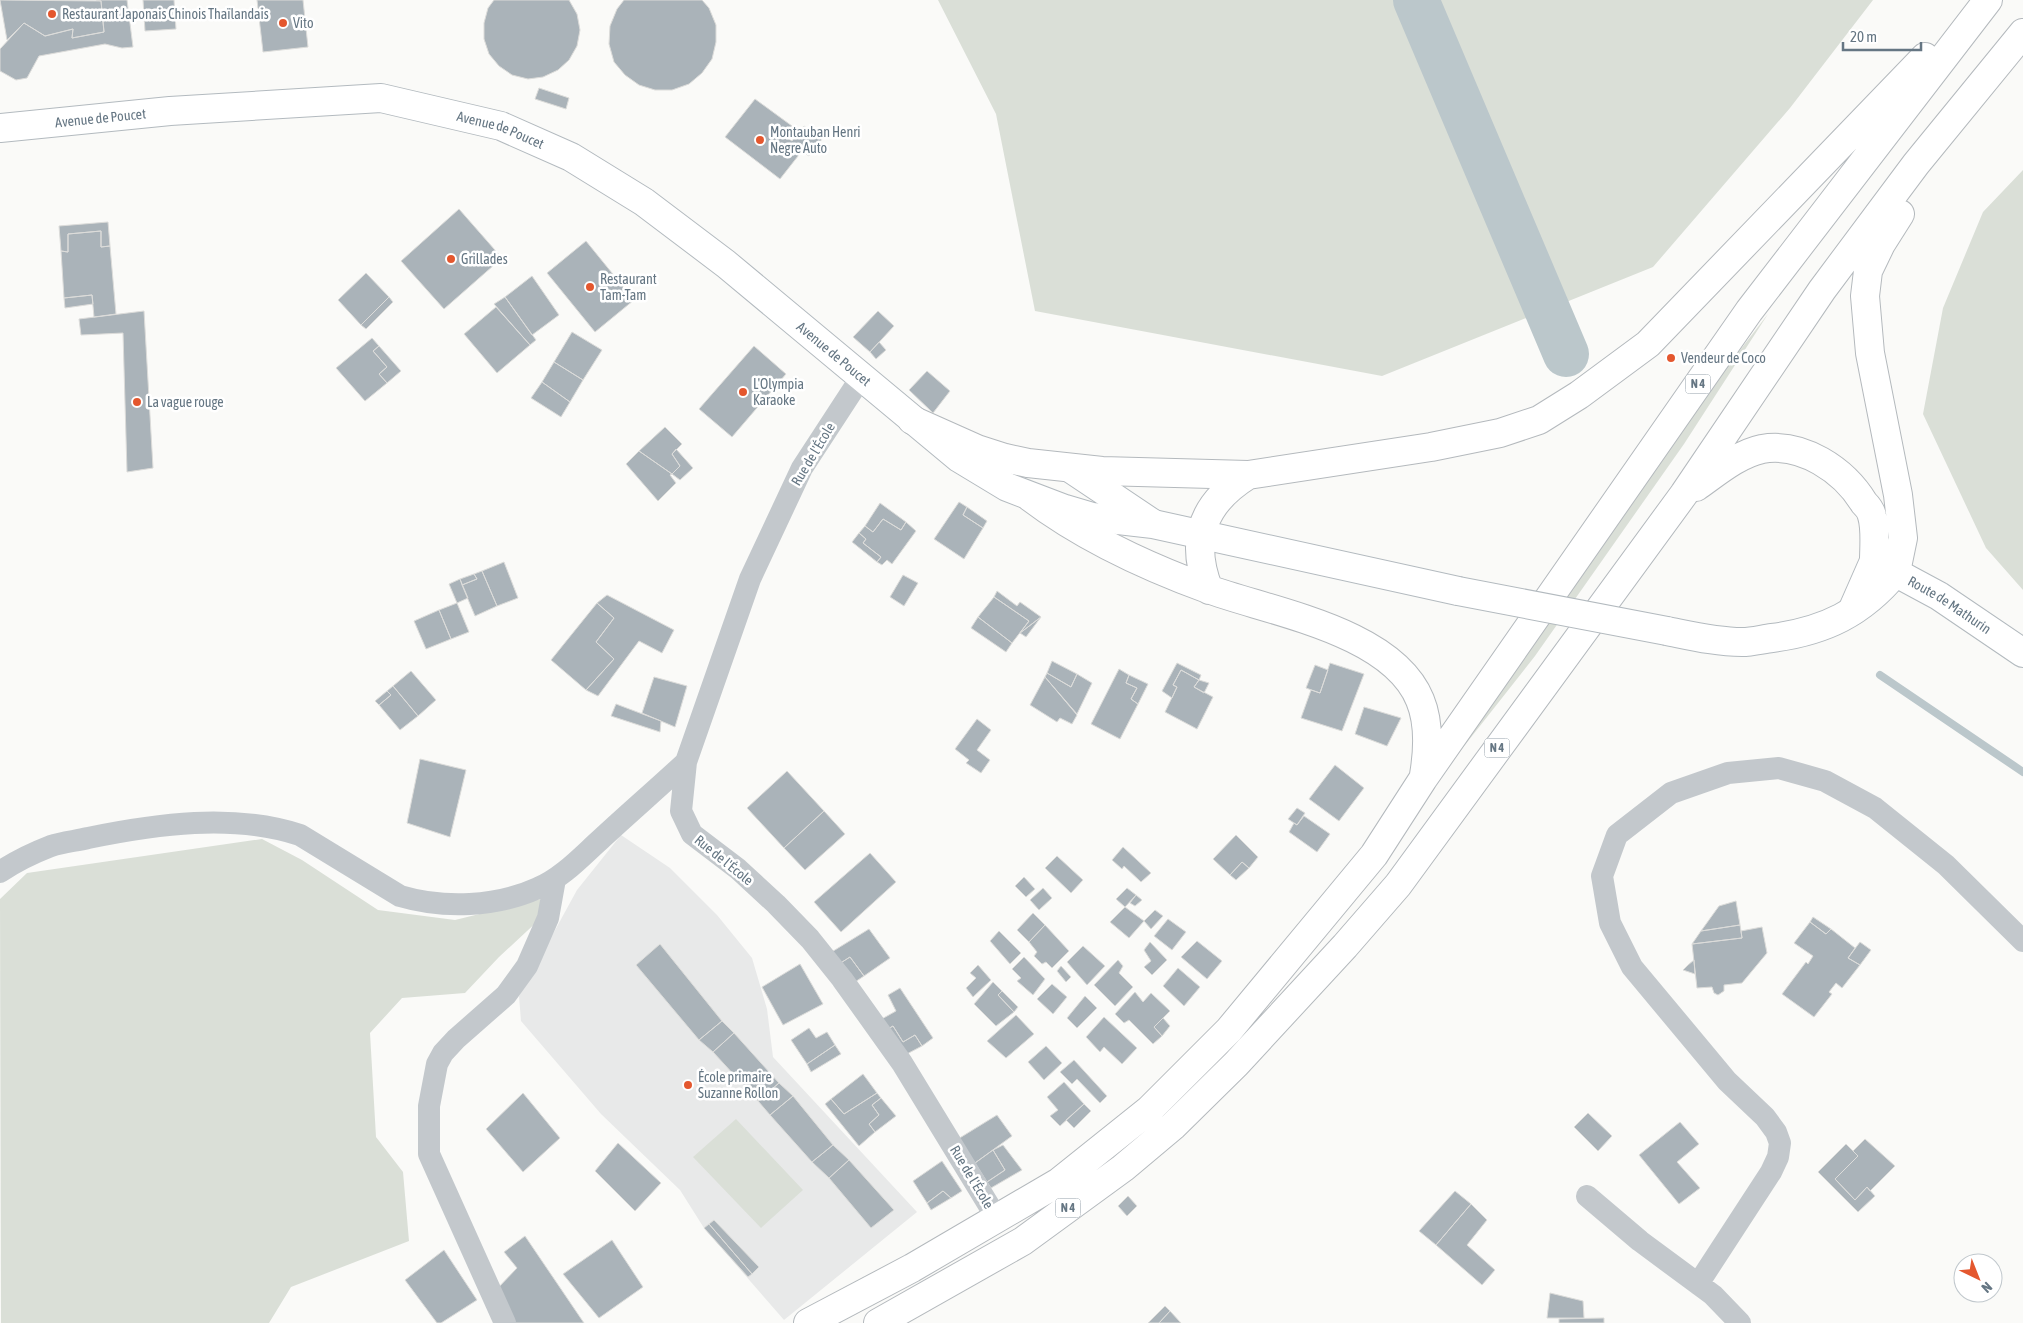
<svg xmlns="http://www.w3.org/2000/svg" width="2023" height="1323" font-family="'Asap Condensed',sans-serif">
<rect width="100%" height="100%" fill="#fafaf8"/>
<path fill="#e8e9e9" d="M621,835L670,868L717,915L752,958L767,1009L773,1057L917,1212L784,1320L704,1228L680,1190L601,1114L521,1021L519,996L577,890Z"/>
<path fill="#dadfd7" d="M938,0H1873L1790,108L1653,267L1382,376L1035,311L996,114Z
M2023,170V590L1986,548L1923,414L1943,308L1983,212Z
M1768,314L1684,444L1535,656L1413,811L1644,474Z
M262,839L302,860L378,910L455,920L540,899L541,918L499,957L465,993L402,998L370,1033L376,1137L403,1172L409,1241L291,1287L269,1323H1L0,899L27,873Z
M736,1119L803,1190L761,1228L693,1157Z"/>
<g fill="none" stroke-linecap="round" stroke-linejoin="round">
<path stroke="#bbc7cb" stroke-width="8" d="M1880,675L2023,772"/>
<path stroke="#bbc7cb" stroke-width="46" d="M1416,0L1566,354"/>
</g>
<path fill="#aab3b9" stroke="#dcdcda" d="M0,0L101,1L104,32L72,38L73,29L45,36L24,23L7,40Z
M96,0H127L133,47L122,48L105,44L39,56L27,78L16,80L0,71V49L24,23L45,36L73,29L72,38L104,32L101,1Z
M143,0H174L176,29L145,31Z
M257,0H303L308,47L263,52Z
M494,0H569L577,14L580,30L577,46L569,60L558,70L543,77L528,79L512,75L499,66L489,54L484,39V23L488,8Z
M624,0H702L709,8L716,25V42L712,59L702,73L689,84L672,90H655L639,85L625,75L614,62L609,44L610,26L617,9Z
M539,88L569,98L566,109L535,99Z
M755,99L792,126L785,136L792,141L804,126L822,139L809,156L802,151L780,179L725,137Z
M459,209L502,258L444,309L401,261Z
M108,222L110,246L101,247V231L68,234V252L61,251L59,226Z
M101,231V247L110,246L116,314L94,317L92,295L64,298L61,251L68,252V234Z
M586,241L634,300L595,332L547,273Z
M366,273L389,297L361,325L338,300Z
M532,276L559,315L532,335L505,297Z
M92,295L93,304L65,308L64,298Z
M389,297L393,302L366,329L361,325Z
M505,297L536,340L530,345L494,304Z
M496,307L530,345L497,373L464,334Z
M144,311L153,468L127,472L123,333L81,335L79,319Z
M878,311L894,326L870,352L853,337Z
M572,332L602,350L583,380L554,362Z
M372,338L379,346L373,351L387,367L379,374L387,383L365,401L336,368Z
M879,342L886,350L876,359L870,352Z
M379,346L401,371L387,383L379,374L387,367L373,351Z
M754,346L786,374L732,437L699,409Z
M554,362L583,380L570,402L542,382Z
M927,371L950,391L933,413L909,390Z
M542,382L570,402L561,417L531,398Z
M665,427L682,444L672,454L680,466L672,474L639,451Z
M676,449L693,468L680,480L672,474L680,466L672,454Z
M639,451L672,474L670,475L676,483L658,501L626,464Z
M959,502L967,507L963,515L983,528L964,559L934,539Z
M880,503L906,522L901,530L883,519L873,532L865,526Z
M967,507L987,521L983,528L963,515Z
M883,519L901,530L906,522L916,531L892,564L887,560L882,565L877,562L881,557L863,543L866,539L859,533L865,526L873,532Z
M859,533L866,539L863,543L881,557L877,562L852,542Z
M504,562L518,598L497,606L482,571Z
M482,571L497,606L475,616L462,585L477,579L474,574Z
M474,574L477,579L462,585L460,579Z
M903,575L918,583L904,606L890,597Z
M460,579L468,598L457,603L449,584Z
M997,591L1017,606L1020,602L1041,617L1020,633L1029,621L994,597Z
M607,595L674,630L662,653L639,641L598,696L586,690L614,659L596,642L614,618L597,603Z
M994,597L1029,621L1012,643L978,617Z
M457,603L469,632L451,639L439,610Z
M597,603L614,618L596,642L614,659L586,690L551,660Z
M439,610L451,639L426,649L414,621Z
M978,617L1012,643L1006,652L971,628Z
M1041,617L1026,637L1020,633Z
M1052,661L1077,674L1071,687L1047,673Z
M1177,663L1201,675L1199,680L1181,670L1173,685L1177,687L1172,698L1162,691Z
M1330,663L1364,674L1342,731L1301,718L1311,690L1320,693Z
M1315,665L1328,670L1320,693L1306,688Z
M1119,669L1129,675L1126,683L1137,688L1131,699L1138,704L1120,739L1091,724Z
M1181,670L1199,680L1194,687L1213,697L1197,729L1165,712L1177,687L1173,685Z
M411,671L436,700L418,716L393,686Z
M1047,673L1071,687L1077,674L1092,683L1077,714L1045,677Z
M1129,675L1148,684L1138,704L1131,699L1137,688L1126,683Z
M654,677L687,686L675,727L642,713Z
M1045,677L1077,715L1072,724L1060,718L1057,722L1030,705Z
M1199,680L1209,683L1204,693L1194,687Z
M393,686L418,716L400,730L379,705L391,695L387,691Z
M387,691L391,695L379,705L375,701Z
M616,704L661,721L660,732L611,716Z
M1364,707L1401,718L1387,746L1355,734Z
M977,719L991,730L977,750L990,760L981,773L966,763L969,760L955,749Z
M420,759L466,770L450,837L407,823Z
M1335,765L1364,788L1339,821L1309,799Z
M787,771L824,811L784,848L747,808Z
M1297,808L1305,813L1297,825L1288,819Z
M824,811L845,834L805,870L784,848Z
M1304,816L1330,834L1317,852L1289,832L1294,823L1297,825Z
M1236,835L1258,857L1249,868L1242,862L1230,875L1213,859Z
M1123,847L1151,873L1141,882L1124,866L1122,869L1112,860Z
M870,853L896,882L841,932L814,902Z
M1057,856L1083,880L1071,893L1045,868Z
M1242,862L1249,868L1236,880L1230,875Z
M1024,877L1035,889L1026,897L1015,886Z
M1043,888L1052,898L1039,910L1030,900Z
M1127,888L1136,895L1125,907L1116,899Z
M1136,895L1142,900L1135,906L1130,903Z
M1736,901L1740,925L1701,931L1719,906Z
M1125,907L1144,921L1129,938L1110,922Z
M1155,910L1163,916L1151,929L1144,921Z
M1033,913L1045,925L1029,942L1017,930Z
M1813,917L1831,929L1826,934L1810,922Z
M1168,919L1186,932L1172,950L1154,936Z
M1810,922L1826,934L1831,929L1855,948L1848,958L1860,965L1842,988L1836,983L1829,992L1832,994L1814,1017L1782,994L1806,962L1808,964L1813,956L1794,943Z
M1045,925L1069,951L1052,968L1046,962L1042,964L1034,956L1037,952L1029,942Z
M1740,925L1742,938L1692,944L1701,931Z
M1762,927L1767,953L1742,983L1724,985V991L1718,995L1714,993L1712,987L1697,988L1692,944L1742,938L1741,931Z
M869,929L890,958L864,976L850,957L839,964L830,953Z
M999,931L1021,953L1010,964L990,941Z
M1197,941L1222,961L1207,979L1181,957Z
M1150,942L1167,960L1152,975L1144,967L1151,961L1144,950Z
M1860,942L1871,950L1860,965L1848,958Z
M660,944L722,1021L699,1040L636,965Z
M1083,946L1105,966L1087,985L1067,962Z
M850,957L864,976L852,984L839,964Z
M1024,957L1045,979L1033,995L1017,981L1021,978L1012,969Z
M1118,960L1123,966L1119,973L1133,987L1115,1006L1094,985Z
M1694,960L1695,974L1683,970L1688,965Z
M800,964L823,1004L783,1025L762,987Z
M978,965L991,980L973,997L966,988L976,978L970,973Z
M1061,966L1071,977L1066,982L1057,971Z
M1178,968L1200,987L1184,1006L1163,986Z
M993,982L1002,991L998,995L1014,1012L996,1026L974,1004Z
M1052,984L1067,997L1053,1014L1037,999Z
M900,988L933,1038L922,1046L915,1035L903,1042L893,1026L886,1030L880,1020L896,1011L888,995Z
M1002,991L1018,1007L1014,1012L998,995Z
M1135,992L1143,1002L1151,993L1170,1011L1154,1027L1162,1036L1153,1044L1129,1020L1124,1023L1115,1014Z
M1085,996L1097,1008L1077,1028L1067,1018Z
M1016,1015L1034,1034L1006,1058L987,1041Z
M1104,1017L1137,1048L1122,1064L1104,1047L1100,1052L1086,1037Z
M1163,1018L1170,1026L1162,1036L1154,1027Z
M722,1021L734,1033L713,1052L699,1040Z
M893,1026L903,1042L915,1035L922,1046L903,1056L886,1030Z
M809,1028L816,1038L827,1032L835,1045L807,1064L791,1040Z
M734,1033L779,1083L758,1101L713,1052Z
M835,1045L841,1054L811,1072L807,1064Z
M1046,1046L1062,1063L1044,1080L1028,1062Z
M1074,1060L1107,1096L1100,1103L1077,1079L1072,1084L1060,1072Z
M863,1074L877,1093L844,1114L831,1099Z
M1064,1082L1084,1104L1060,1126L1050,1116L1058,1110L1047,1097Z
M779,1083L793,1096L770,1115L758,1101Z
M523,1093L560,1138L523,1172L486,1129Z
M877,1093L881,1098L872,1105L879,1115L869,1124L875,1132L859,1146L825,1104L831,1099L844,1114Z
M793,1096L833,1145L812,1162L770,1115Z
M881,1098L896,1116L875,1132L869,1124L879,1115L872,1105Z
M1084,1104L1091,1111L1074,1128L1066,1120Z
M1588,1113L1612,1136L1598,1151L1574,1127Z
M997,1115L1012,1136L975,1163L958,1139Z
M1680,1122L1699,1144L1677,1162L1700,1188L1679,1204L1639,1155Z
M1865,1139L1895,1166L1870,1191L1867,1187L1855,1200L1835,1179L1858,1156L1853,1151Z
M618,1143L661,1183L635,1211L595,1171Z
M1846,1144L1858,1156L1835,1179L1855,1200L1867,1187L1875,1196L1858,1212L1818,1172Z
M833,1145L849,1160L829,1178L812,1162Z
M1003,1145L1022,1170L991,1188L987,1182L1005,1170L993,1150Z
M993,1150L1005,1170L987,1182L975,1163Z
M849,1160L894,1210L871,1228L829,1178Z
M942,1161L962,1191L951,1198L943,1191L927,1203L913,1181Z
M943,1191L951,1198L931,1210L927,1203Z
M1455,1191L1471,1204L1436,1245L1419,1231Z
M1128,1196L1137,1206L1127,1216L1118,1206Z
M1471,1204L1487,1220L1467,1245L1495,1270L1482,1285L1436,1245Z
M714,1220L759,1267L752,1274L709,1224Z
M709,1224L752,1274L748,1277L704,1228Z
M525,1236L584,1323H513L496,1290L517,1268L504,1252Z
M612,1240L643,1287L599,1318L563,1274Z
M444,1250L477,1300L441,1323H437L405,1280Z
M1550,1293L1583,1301L1584,1318H1547Z
M1165,1306L1170,1311L1159,1323H1148Z
M1170,1311L1181,1323H1159Z
M1604,1318V1323H1559V1319Z"/>
<g fill="none" stroke-linecap="round" stroke-linejoin="round">
<g stroke="#b3babf" stroke-width="30">
<g id="secondary">
<path id="s1" d="M0,128L170,111L381,98L501,126L571,157L644,202L726,264L959,458L1007,487L1065,509L1092,517L1153,524L1458,591"/>
<path d="M1070,468L1152,523"/>
<path id="s2" d="M1852,611L1874,561L1939,596L2023,653"/>
<path d="M1667,631C1692,636 1717,642 1742,642C1752,642 1763,639 1772,638C1825,631 1862,613 1896,572"/>
</g>
</g>
<g stroke="#b4b9bd" stroke-width="30">
<path id="highway" d="M912,420L977,449L1005,458L1028,463L1102,471L1248,475L1431,447L1500,433L1539,420L1579,395L1648,344L1925,57
M1696,487C1716,473 1738,454 1762,449C1802,442 1844,470 1864,503C1867,506 1871,511 1872,516C1876,529 1874,547 1874,561
M1030,497C1084,538 1145,566 1208,589C1271,612 1392,631 1420,700C1430,724 1428,751 1424,775
M1896,572L1903,538L1898,495L1870,353L1865,296L1868,271L1881,244L1900,214
M1209,590C1189,540 1203,503 1248,475
M808,1323L912,1268L1059,1182L1149,1110L1229,1030L1374,855L1423,779L1749,311L1988,0
M878,1323L1023,1241L1123,1168L1173,1126L1236,1064L1345,946L1398,885L1684,494L1822,290L1916,164L2023,33"/>
</g>
<path stroke="#c3c8cc" stroke-width="22" d="M862,376L802,468L750,579L686,762L681,811L692,834L738,869L776,904L810,939L842,979L902,1063L996,1217
M0,872C16,861 33,853 51,846C63,842 76,841 88,838C156,824 233,813 300,835L400,896C444,909 496,907 538,888C562,878 582,856 601,839C629,813 658,788 686,762
M1587,1196L1640,1241L1713,1295L1740,1323
M1698,1284L1771,1172L1778,1157L1780,1143L1776,1132L1765,1117L1727,1081L1632,967L1610,923L1602,876L1617,835L1671,793L1728,773L1779,768L1825,781L1875,808L1946,865L2023,941
M505,1323L429,1154V1106L437,1064L443,1053L456,1039L506,995L527,966L548,918L555,879"/>
<use href="#secondary" stroke="#fff" stroke-width="28"/>
<use href="#highway" stroke="#fff" stroke-width="28"/>
<g stroke="#b3babf" stroke-width="30" stroke-linecap="butt">
<path id="secondary-bridge" d="M1458,591L1667,631"/>
</g>
<use href="#secondary-bridge" stroke="#fff" stroke-width="28"/>
</g>
<g fill="#e4572e" stroke="#fff" stroke-width="2">
<circle cx="52" cy="14" r="5"/>
<circle cx="283" cy="23" r="5"/>
<circle cx="760" cy="140" r="5"/>
<circle cx="451" cy="259" r="5"/>
<circle cx="590" cy="287" r="5"/>
<circle cx="1671" cy="358" r="5"/>
<circle cx="743" cy="392" r="5"/>
<circle cx="137" cy="402" r="5"/>
<circle cx="688" cy="1085" r="5"/>
</g>
<g text-anchor="middle" stroke-width="5" stroke-linejoin="round" paint-order="stroke">
<g fill="#fff" stroke="#939fa8" stroke-width="1">
<rect x="1685.5" y="374.5" width="25" height="19" rx="4"/>
<rect x="1484.5" y="738.5" width="25" height="19" rx="4"/>
<rect x="1055.5" y="1198.5" width="25" height="19" rx="4"/>
</g>
<g font-size="12" font-weight="bold" fill="#657683">
<text x="1698" y="388">N 4</text>
<text x="1497" y="752">N 4</text>
<text x="1068" y="1212">N 4</text>
</g>
<g font-size="14" fill="#657683" stroke="#fff" text-anchor="start">
<text x="62" y="19">Restaurant Japonais Chinois Thaïlandais</text>
<text x="293" y="28">Vito</text>
<text x="770" y="137">Montauban Henri<tspan x="770" dy="16">Negre Auto</tspan></text>
<text x="461" y="264">Grillades</text>
<text x="600" y="284">Restaurant<tspan x="600" dy="16">Tam-Tam</tspan></text>
<text x="1681" y="363">Vendeur de Coco</text>
<text x="753" y="389">L'Olympia<tspan x="753" dy="16">Karaoke</tspan></text>
<text x="147" y="407">La vague rouge</text>
<text x="698" y="1082">École primaire<tspan x="698" dy="16">Suzanne Rollon</tspan></text>
</g>
<g font-size="14" fill="#657683" stroke="#fff">
<text dy="5" stroke="none"><textPath href="#s1" startOffset="101">Avenue de Poucet</textPath></text>
<text dy="5" stroke="none"><textPath href="#s1" startOffset="506">Avenue de Poucet</textPath></text>
<text dy="5" stroke="none"><textPath href="#s1" startOffset="911">Avenue de Poucet</textPath></text>
<text transform="translate(813 454) rotate(-59)" y="5">Rue de l'École</text>
<text dy="5" stroke="none"><textPath href="#s2" startOffset="142">Route de Mathurin</textPath></text>
<text transform="translate(724 860) rotate(39)" y="5">Rue de l'École</text>
<text transform="translate(972 1177) rotate(59)" y="5">Rue de l'École</text>
</g>
</g>
<g transform="translate(1978 1278) rotate(137)"><circle r="24" fill="#ffffff" stroke="#c1c8cd"/>
<path d="M0-4L9 19L0 12L-9 19Z" fill="#e4572e"/>
<text y="-8" font-size="14" font-weight="bold" text-anchor="middle" fill="#657683">N</text>
</g>
<path d="M1843 42v8h78v-8" fill="none" stroke="#657683" stroke-width="2.5"/>
<text x="1850" y="42" font-size="15" fill="#657683" stroke="#ffffff" stroke-width="4" paint-order="stroke">20 m</text>
</svg>
